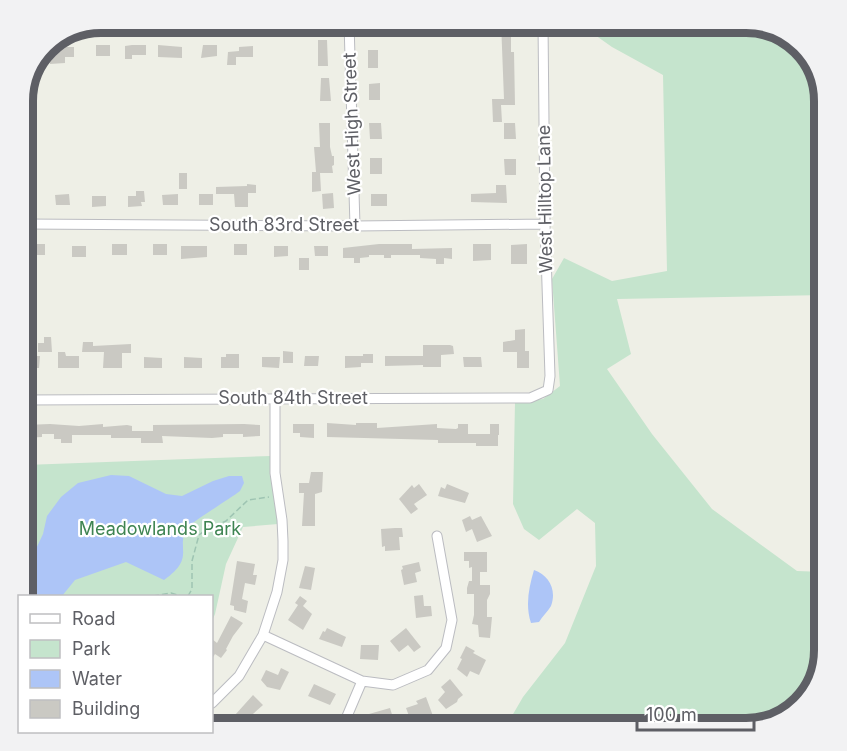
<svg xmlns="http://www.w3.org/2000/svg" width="847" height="751" font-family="Inter,sans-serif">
<rect width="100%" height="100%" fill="#eeefe6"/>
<path fill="#c5e4cd" d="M578,23H746L801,45L824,102V295L617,299L631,354L607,369L652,434L712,509L797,571L824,572V654L802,705L745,728H505L523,697L565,643L596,566L595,523L577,509L539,540L524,529L513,504L515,402L543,399L560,386L552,279L564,258L612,281L667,271L663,75L612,47Z
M271,456L278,524L243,527L226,564L215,614L212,621V596H23L25,465Z"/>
<path fill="#adc5f7" d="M111,475L129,476L166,494L182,496L213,481L229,476H242L244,483L240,491C231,498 192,522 188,527C174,548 197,557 164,580L126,562L75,580L62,596H32L35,587V551L43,534L47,516L61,497L78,483Z
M534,570C549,575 557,590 551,606C548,611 542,617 539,622L531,623C525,605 529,587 534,570Z"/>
<path fill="#cac9c3" d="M501,22H513V32H511V52H514L515,105H501L502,122H493L492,99H504Z
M318,40H327L328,66H318Z
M96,45H110V56H96Z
M132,45H146V55H132V59H125V46Z
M158,45L182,47V58L158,57Z
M203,45H217V56L201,58Z
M253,46V57H236V65H227L228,52L239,51V47Z
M47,47H74V57H65V63L50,64V56L48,57Z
M368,50H378V68H368Z
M321,78H329L331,101H320Z
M380,83V100H369V84Z
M319,123H330V147L332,156H334V165L332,166L333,173H320L321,191L312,192V172H316L314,147H320Z
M369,123H381L382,139H370Z
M504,123H515L516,139H504Z
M370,158H382V174H370Z
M504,159H516V175H505Z
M179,173H187V189H179Z
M247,184L256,185V193H248V207H235L234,194H216V187L247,186Z
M496,185H506L507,203L471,202V194L496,193Z
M136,191H144L145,202H141L142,206L128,207V196H136Z
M333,193L334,208L323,209L322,194Z
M69,194L70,205H56L55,195Z
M178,194V205H163L162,195Z
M199,194H213V205H199Z
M371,194H387V206H371Z
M92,196H106V206L92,207Z
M32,244H45V255H32Z
M112,244H127V255H112Z
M153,244H167V255H153Z
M234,244H247V255H234Z
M379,244H412V249L452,248V259L444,258V264H436V259L420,258V255H391V258H384V255H369V257L360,258V263H354V258H343V248Z
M473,244H491V260L473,261Z
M527,244V264H511V245Z
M72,246H86V257H72Z
M181,246H207V257L181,259Z
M274,246H288V256L274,257Z
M314,246H328V256H315Z
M299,258H309V270H299Z
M525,329V351H529V368H517V352H503V342L515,340V330Z
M44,337H51L52,352H38V343H44Z
M83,342H93V346L131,344V353H122V368H103L104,352H82Z
M423,345H450L453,346L454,354L441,355V367H423V365L385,366V356H423Z
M283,351L293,352V363H283Z
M58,352H65L66,356H79V368H58Z
M226,354H239V368H221V357H226Z
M363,354H373V363H361V367L345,368V356H363Z
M23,356H40L39,368H23Z
M305,356H319L318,366H304Z
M144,357L162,358V368H144Z
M184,357L202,358V368H184Z
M262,357H280L279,368L262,367Z
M463,357H481L482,367H464Z
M327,423L356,425V423H377V428L437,424V428L456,429L458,428V424H468V434H490V424H499V435H498V446H476V443H438V440L327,437Z
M50,424L79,426L103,424V427L127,425L132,426V431H153V425L244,424L260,425V436L243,437V434H223V437L212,438L162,436L163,443H141V438H111V435H72V443H61V439H54V434H42V437L23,438V428H25V425Z
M293,424H314V438L300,437V433H293Z
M311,472H323L322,492L315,494V526H302L304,493H299V483H309Z
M419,484L427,495L414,504L418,509L411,514L399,499L412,485L414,488Z
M447,484L469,493L465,503L438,496L441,487L445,489Z
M470,516L472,520L481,516L492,536L477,542L472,529L466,532L462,520Z
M395,528H402L403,537H399L400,550L385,551V546L382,547L381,529Z
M464,552H487V572H480V585H490V594L487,600V617H492L490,638L479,637L478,625L472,624L474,615V594H467V588L469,581H472V567L469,568V561H464Z
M237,561L255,564L253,575H257L255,585L245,583L242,599L248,601L246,613L234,610V606L230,605Z
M419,562L421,571L415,573L417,582L404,585L401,570L403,569L402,566Z
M305,566L315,568L311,590L299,588Z
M423,595L424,606H431L432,616L416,618L414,596Z
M300,596L307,601L303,606L312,614L303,630L288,620L298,605L295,603Z
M231,616L243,623L233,636L226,649L227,650L221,658L215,654L212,659V639L217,643Z
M327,628L346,637L342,647L319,639L323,631L325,632Z
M406,628L421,647L414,652L408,645L399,652L390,641Z
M361,645H379L378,660L360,659Z
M466,646L475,651L473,653L486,660L479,675L470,671L467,677L457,669L462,659L460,658Z
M281,668L289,672L280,690L267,687L261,680L266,670L278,675Z
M450,679L463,695L458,699L457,702L446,709L438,700L445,692L441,687Z
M314,684L336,694L330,705L308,696Z
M253,695L263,705L243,723L235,715Z
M426,697L433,716L412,724L406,708L418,704L416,701Z
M390,708L394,721L388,723L387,720L373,724L369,714Z
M309,715L321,721L317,728H303Z"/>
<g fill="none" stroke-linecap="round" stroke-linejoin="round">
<g stroke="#bbbcc1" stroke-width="11">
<path id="minor" d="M349,23L355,226
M86,28L349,27
M23,224L355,226L545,224
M23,400L530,398L548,390L550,376L545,224L543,23
M263,635L362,681L393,685L428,670L446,648L452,620L437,536
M212,703L239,676L263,635L277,592L283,560V541L282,520L275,473V398
M342,728L362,681"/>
</g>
<path stroke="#9ec4b2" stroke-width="1.5" stroke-dasharray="6 3" stroke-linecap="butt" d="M153,596L171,593L181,596
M188,596L192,589V561L199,535L207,529L226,521L248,500L269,497"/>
<use href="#minor" stroke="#fff" stroke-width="9"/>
</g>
<g text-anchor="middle" stroke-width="4.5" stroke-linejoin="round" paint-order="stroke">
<g font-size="18" fill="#5e5f65" stroke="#fff">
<text transform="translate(352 124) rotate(-92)" y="6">West High Street</text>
<text transform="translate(545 199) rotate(-91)" y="6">West Hilltop Lane</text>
<text x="284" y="231">South 83rd Street</text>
<text x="293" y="404">South 84th Street</text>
</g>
<g font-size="18" fill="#3e8452" stroke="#fff">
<text x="160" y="535">Meadowlands Park</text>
</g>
</g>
<path d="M0 0H847V751H0ZM101 33H746A68 68 0 0 1 814 101V650A68 68 0 0 1 746 718H101A68 68 0 0 1 33 650V101A68 68 0 0 1 101 33Z" fill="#f2f2f3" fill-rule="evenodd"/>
<path fill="none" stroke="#5e5f65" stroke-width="8" d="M101 33H746A68 68 0 0 1 814 101V650A68 68 0 0 1 746 718H101A68 68 0 0 1 33 650V101A68 68 0 0 1 101 33Z"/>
<rect x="18" y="595" width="195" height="138" fill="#ffffff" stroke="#bfbfc1" stroke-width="1.5"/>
<rect x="30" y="614" width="30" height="9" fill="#ffffff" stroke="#bfbfc1" stroke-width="1.5"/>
<text x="72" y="625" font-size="18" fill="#5e5f65">Road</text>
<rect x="30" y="640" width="30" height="18" fill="#c5e4cd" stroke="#bfbfc1" stroke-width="1.5"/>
<text x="72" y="655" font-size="18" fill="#5e5f65">Park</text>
<rect x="30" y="670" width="30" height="18" fill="#adc5f7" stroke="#bfbfc1" stroke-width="1.5"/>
<text x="72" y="685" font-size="18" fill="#5e5f65">Water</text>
<rect x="30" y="700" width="30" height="18" fill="#cac9c3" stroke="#bfbfc1" stroke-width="1.5"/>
<text x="72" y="715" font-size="18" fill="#5e5f65">Building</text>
<path d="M637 721v9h117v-9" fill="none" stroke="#5e5f65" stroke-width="3"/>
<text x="646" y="721" font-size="18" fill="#5e5f65" stroke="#ffffff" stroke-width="4.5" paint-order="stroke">100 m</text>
</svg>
